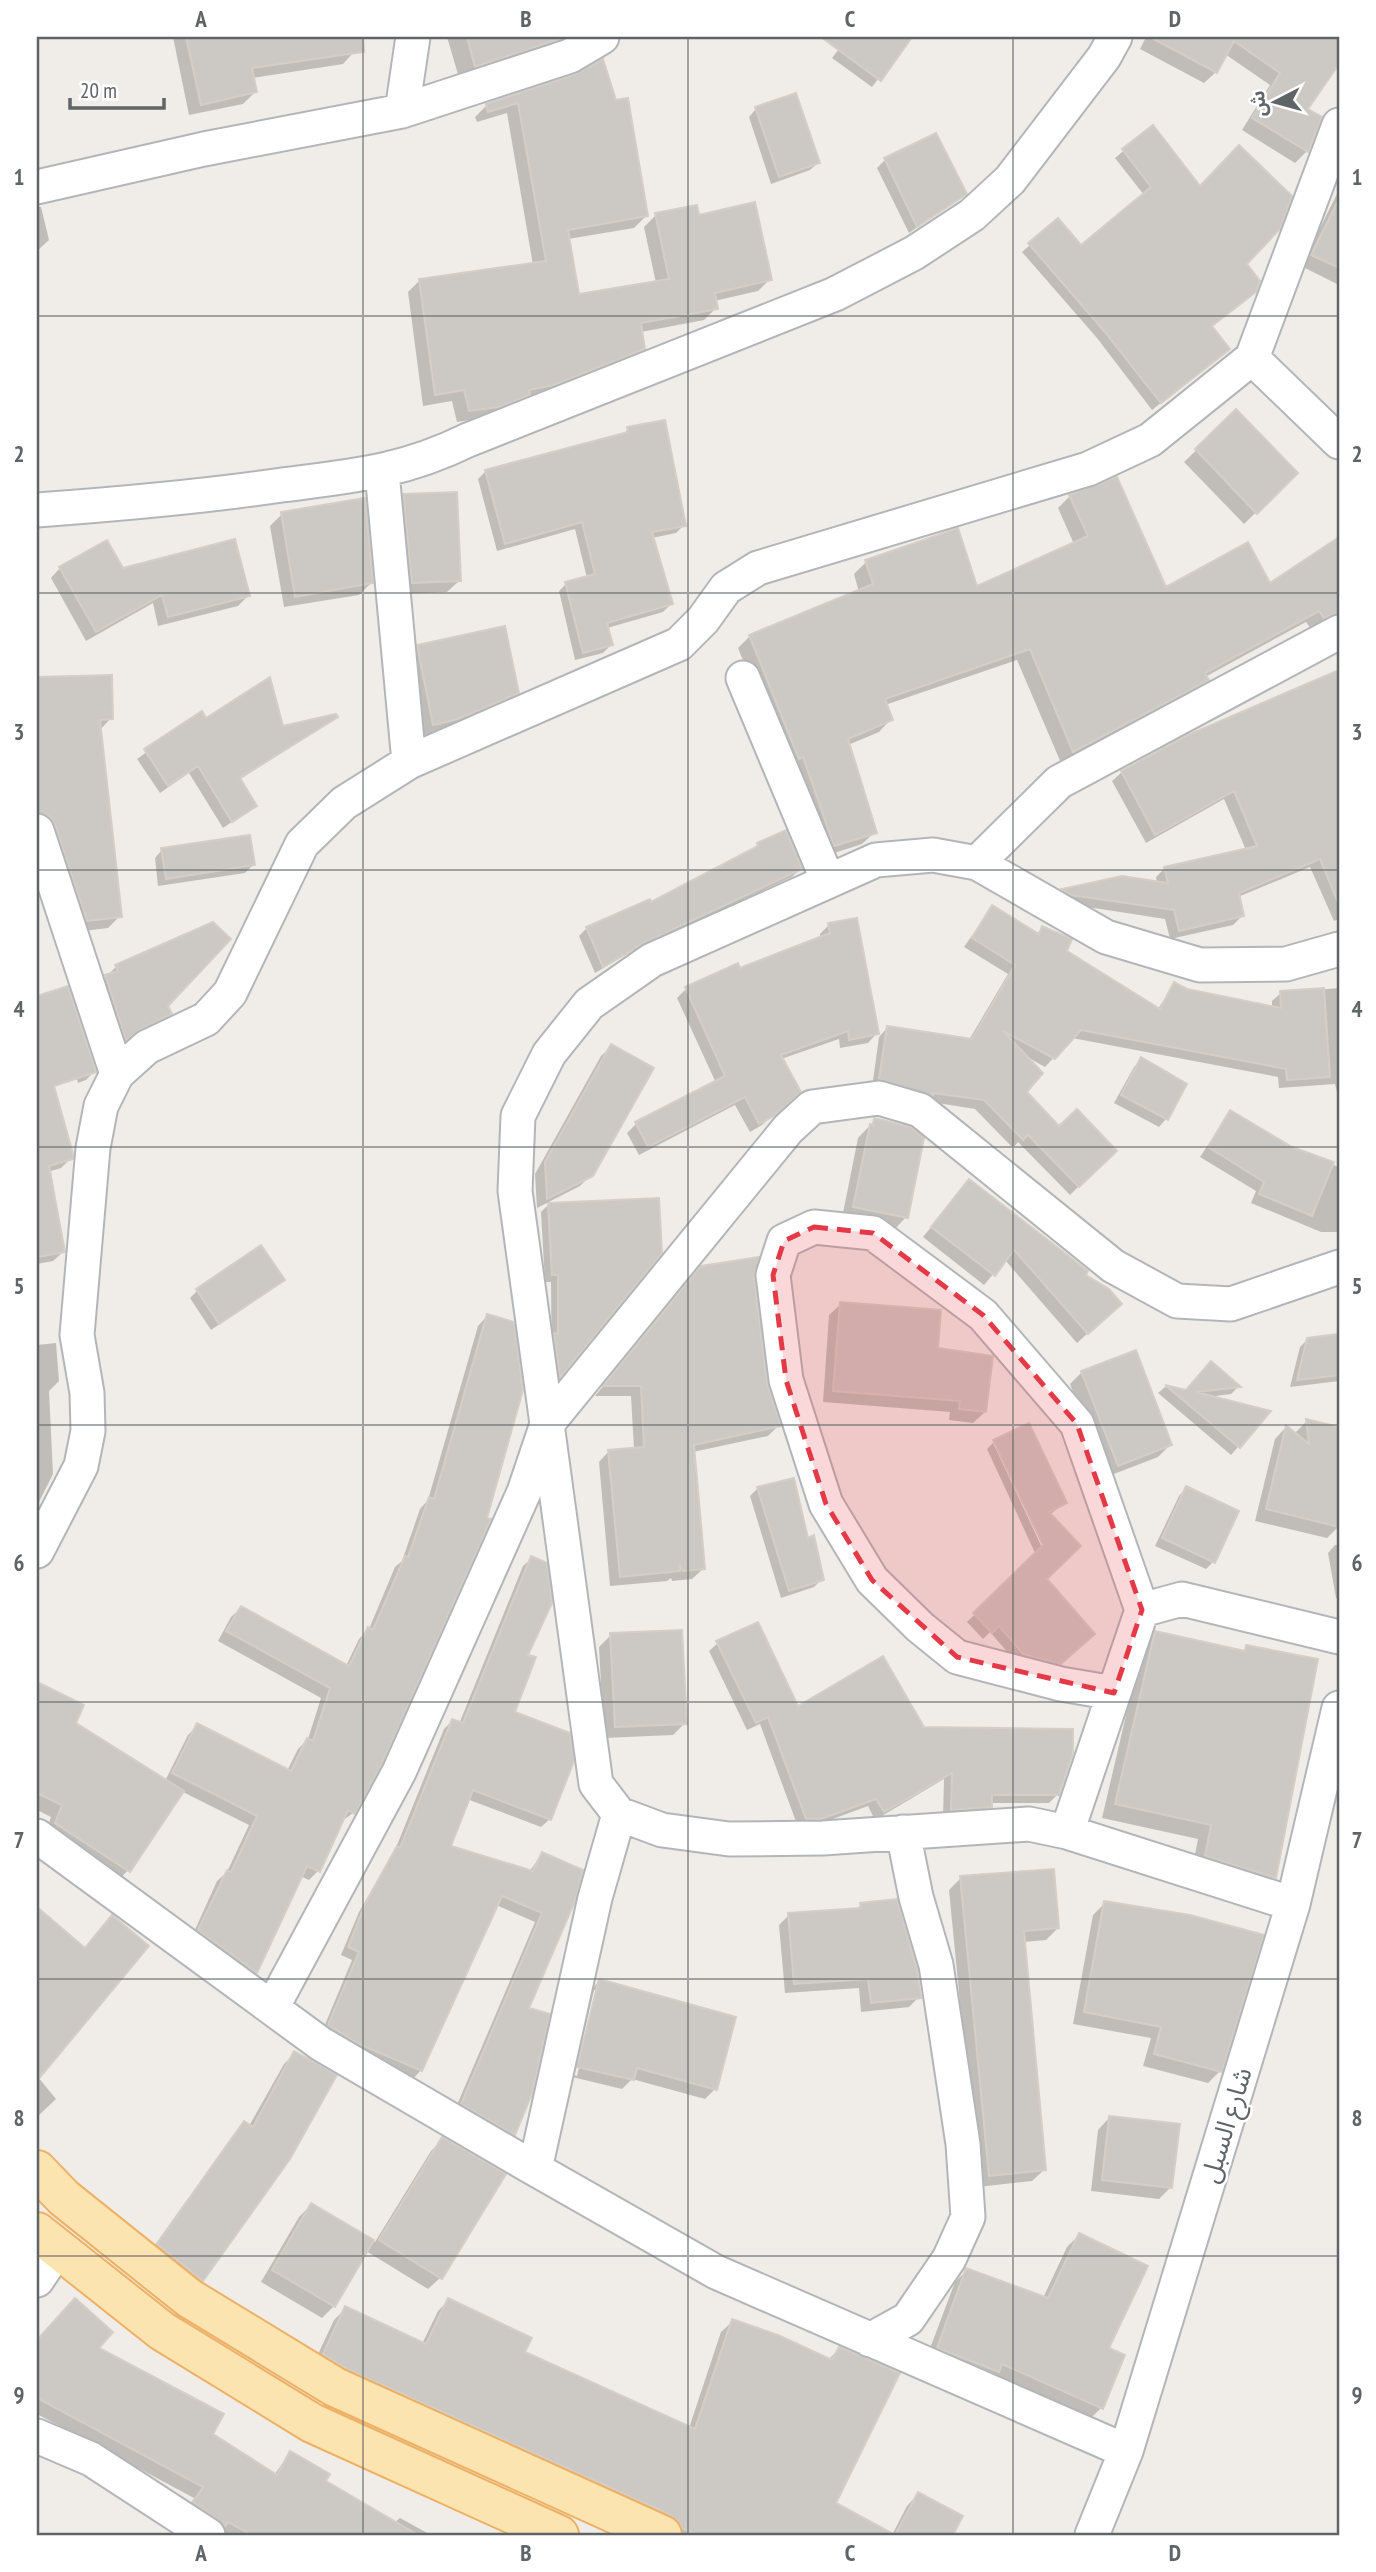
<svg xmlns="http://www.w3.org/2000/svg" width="1376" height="2572" font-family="'PT Sans Narrow','Noto Sans Arabic',sans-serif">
<rect width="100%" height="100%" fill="#f0ede8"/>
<path fill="#0003" fill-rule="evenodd" d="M173,37H352L354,52L343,64L252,78L255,92L243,104L189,115Z
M447,37H573L544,54L460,81Z
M848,37H910L872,87L832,58Z
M1146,37H1333L1339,41V60L1306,109L1319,118L1307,151L1295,163L1242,130L1270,85L1225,54L1216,72L1204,83L1140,49Z
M577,76L646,216L634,228L568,239L578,296L656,283L644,227L656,215L697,217L770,279L758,291L714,301L716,308L704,320L641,332L643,348L631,360L540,397L522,400L516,406L485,418L457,422L452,401L423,406L408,292L420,280L533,265L507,113L477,122L475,117L487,105Z
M756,109L818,163L810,170L771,184L749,117Z
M1152,127L1200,189L1245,264L1211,327L1220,356L1152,410L1097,338L1022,252L1030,245L1081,247L1144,195L1115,158Z
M885,160L964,194L909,233L877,168Z
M1339,190V285L1301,266Z
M37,207H41L49,240L37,251Z
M1236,412L1296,473L1244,524L1184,462Z
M628,429L684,525L676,533L652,538L671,604L663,612L607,628L611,645L603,653L575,660L559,591L566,584L587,578L575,529L497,551L478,479L486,471L622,436Z
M404,496L459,581L447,592L400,594L392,507Z
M1070,496L1165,589L1269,585L1339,539V615L1311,629L1306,622L1205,677L1207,680L1194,692L1061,763L1017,660L885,705L891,719L879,732L848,745L875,832L862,844L822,857L738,648L750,636L859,592L854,574L866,562L976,588L1074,544L1058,508Z
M282,514L371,583L359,595L284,607L270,526Z
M60,568L123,570L248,596L238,606L158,626L153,603L86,641L51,578Z
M418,646L517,692L505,704L445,731L421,736L406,658Z
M1339,672V794L1334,796L1339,809V919L1334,921L1310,867L1238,897L1242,916L1233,925L1170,939L1165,919L1062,903L1054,899L1063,891L1122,878L1157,883L1156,877L1165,868L1246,850L1224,799L1146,843L1112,781L1122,772L1189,736Z
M110,677L111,718L100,730L92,784L37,802V679Z
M201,713L206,720L281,728L335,717L239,780L255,806L223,828L189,773L160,793L137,759Z
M58,832L120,916L108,928L75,932L46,844Z
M758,844L800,869L792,877L634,950L595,973L579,936L587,928L650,905L749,853Z
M162,850L253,865L245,873L158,886L155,858Z
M992,907L1036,934L1043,928L1064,952L1157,1010L1175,984L1186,991L1272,1008V1001L1281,993L1339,988V1100L1335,1084L1279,1088L1278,1077L1072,1038L1045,1067L1027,1057L1024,1092L1059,1129L1114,1151L1070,1195L1018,1142L1013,1148L975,1109L925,1101L872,1088L879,1037L887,1028L969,1040L1008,974L964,947Z
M829,925L877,1033L868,1043L840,1048L839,1039L781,1059L789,1101L762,1125L750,1132L735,1105L639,1155L627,1133L636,1124L716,1083L677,998L686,989L820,938V934Z
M116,967L166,1006L170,1014L162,1021L118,1046L98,984Z
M52,998L94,1072L86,1080L78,1083Z
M612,1046L591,1175L580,1186L537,1208L535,1174L601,1056Z
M1142,1059L1185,1085L1166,1119L1159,1127L1114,1103L1134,1067Z
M37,1066L61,1118L71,1158L61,1168L51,1171L63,1252L53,1261L37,1264Z
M1230,1112L1291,1149L1339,1167V1232H1321L1251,1203L1256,1191L1200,1157Z
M875,1120L906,1217L895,1229L842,1218L858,1138Z
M969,1181L1083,1276L1110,1313L1077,1343L1005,1260L984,1285L923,1237Z
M548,1205L660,1252L552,1383L551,1282H545L541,1212Z
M752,1277L765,1383L779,1425L768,1436L693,1452L703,1569L692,1579L672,1581L671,1578L667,1581L610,1586L599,1462L609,1451L634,1449L631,1396H595L691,1278Z
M283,1280L211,1330L190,1298L197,1291Z
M841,1304L936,1350L985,1412L973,1423L949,1420L950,1412L823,1402L829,1315Z
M487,1316L353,1813L342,1821L318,1871L309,1880L300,1876L256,1972L246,1982L190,1941L217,1881L227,1872L249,1825L181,1791L128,1870L117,1882L45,1835L51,1817L37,1810V1684L82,1706L73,1724L165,1781L188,1735L198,1725L287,1771L298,1749L308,1739L321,1698L218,1641L231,1617L241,1608L346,1666L359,1639L369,1629L395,1567L402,1561L420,1509L428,1500L478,1326Z
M1339,1336V1381L1290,1387L1300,1347L1308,1339Z
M56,1343L59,1381L49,1391L53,1474L37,1506V1345Z
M1082,1372L1170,1445L1158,1457L1106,1477L1070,1384Z
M1165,1387L1186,1392L1238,1387L1231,1394L1208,1397L1268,1412L1231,1455L1158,1393Z
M1307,1421L1339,1429V1526L1327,1538L1255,1521L1275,1439L1286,1427L1294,1434Z
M1028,1425L1065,1503L1049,1515L1079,1546L1045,1579L1093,1634L1051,1671L1016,1662L990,1632L983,1639L967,1622L1036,1555L987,1449L993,1443L1045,1554L1049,1553L994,1442Z
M758,1488L822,1579L814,1587L781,1598L750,1496Z
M1186,1488L1213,1562L1206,1569L1155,1546L1179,1496Z
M1335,1545H1339V1598H1336L1328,1553Z
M532,1558L526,1656L512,1713L550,1819L541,1827L467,1799L449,1847L529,1872L542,1854L573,1900L526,2009L513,2134L505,2142L454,2112L535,1922L496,1905L421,2070L413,2079L321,2034L352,1960L341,1955L359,1912L395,1850L444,1729L452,1721L459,1724L523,1566Z
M1156,1633L1241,1652L1247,1647L1274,1877L1260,1891L1192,1870L1198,1839L1102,1818L1142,1647Z
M611,1635L685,1723L673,1735L604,1738L599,1647Z
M718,1643L797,1708L923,1729L1058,1794L1049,1803H990L982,1815L943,1818L944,1779L875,1820L868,1806L811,1827H798L760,1724L747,1730L709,1651Z
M961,1878L1058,1928L1046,1940L1023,1942L1044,2170L1032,2181L978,2187L949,1890Z
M1105,1903L1220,2071L1208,2083L1143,2066L1151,2038L1073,2024L1093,1915Z
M861,1905L919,1997L909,2007L861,2012L859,1988L785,1993L779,1925L789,1915L855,1910Z
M37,1910L84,1949L112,1917L38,2077L56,2099L37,2117Z
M599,1981L715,2089L705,2099L632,2079L622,2089L568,2076L590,1991ZM594,1990H598L577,2076L574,2075Z
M295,2053L202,2280L191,2291L147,2256L234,2134L245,2123L249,2126L284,2064Z
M1109,2118L1171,2187L1159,2199L1091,2191L1098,2130Z
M443,2139L440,2278L428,2289L366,2251L334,2306L322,2318L261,2282L299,2217L311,2205L375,2242L431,2151Z
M1079,2235L1107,2348L1101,2408L1089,2420L926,2359L955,2282L967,2270L1043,2298L1067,2247Z
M449,2300L523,2353L689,2428L721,2332L733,2321L828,2360L839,2349L833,2504L892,2535L907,2506L918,2494L961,2517L951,2535H668L313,2365L334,2320L345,2309L422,2344L438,2311Z
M65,2310L96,2348L211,2434L274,2475L290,2453L324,2482L394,2523L400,2518L431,2535H223L184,2513L194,2498L37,2414V2341Z"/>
<path fill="#ccc8c4" stroke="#d5cec6" stroke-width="2" d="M186,37H363L364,52L252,68L257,92L201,105Z
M467,37H565L475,67Z
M821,37H912L881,81Z
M1150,37H1339V64L1308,109L1322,117L1308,152L1252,118L1280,73L1234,41L1217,73Z
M603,59L616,100L628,98L648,216L568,230L579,294L669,279L655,213L697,205L699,215L755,202L772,280L715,293L718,309L641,323L645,349L554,385L529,390L530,395L499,407L469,411L464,390L435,395L419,279L546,261L518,103L488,112L486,104L576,74Z
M796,93L820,163L779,177L755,107Z
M1153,125L1200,186L1239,145L1292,196L1280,229L1247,264L1260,281L1256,292L1212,326L1230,349L1161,403L1104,331L1028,243L1058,218L1081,245L1151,187L1122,149Z
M936,133L967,194L917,227L884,158Z
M1339,199V268L1311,255Z
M1236,409L1298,473L1257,514L1195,449Z
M665,420L686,526L652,532L673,604L607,623L613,645L583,653L565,582L595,574L582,522L505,544L485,470L628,432L627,427Z
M1117,477L1166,587L1248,542L1270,583L1339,537V613L1324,618L1319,611L1205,673L1209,680L1073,752L1030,649L885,699L893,720L848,739L877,833L834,846L803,757L799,759L749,635L873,584L865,560L958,528L977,586L1088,536L1069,495Z
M457,492L461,581L412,583L403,494Z
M365,498L373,583L295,597L281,512Z
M235,539L250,596L168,617L162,595L96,632L59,567L107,540L123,568Z
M505,626L519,693L458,719L433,725L417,645Z
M1339,670V905L1320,859L1239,893L1244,916L1179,931L1174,910L1071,895L1062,889L1122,876L1168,883L1164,867L1257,846L1234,791L1155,835L1121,771L1188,735Z
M112,675L113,719L100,720L122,917L87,921L55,825L49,816L37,812V677Z
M270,677L283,726L336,714L338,717L240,778L257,806L232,822L198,766L168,786L144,749L202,711L206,718Z
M786,830L802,869L644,943L603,967L586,927L650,899L651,902L758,846L757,843Z
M250,835L255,865L166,879L161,848Z
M992,905L1039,934L1042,926L1072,939L1067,951L1160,1009L1174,982L1187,989L1281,1008L1280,991L1324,988L1330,1077L1287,1080L1286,1069L1081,1030L1055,1059L1003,1031L1043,1073L1027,1092L1059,1126L1077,1109L1117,1151L1079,1187L1028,1135L1023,1140L984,1100L933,1093V1096L879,1079L887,1026L972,1039L1015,965L972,938Z
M857,918L879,1034L849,1040L848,1031L781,1055L801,1092L774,1116L759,1124L745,1097L648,1147L635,1122L725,1076L685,987L738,963L740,968L830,933L828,923Z
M213,922L231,939L168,1006L172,1014L139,1030L126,1040L105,975L118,971L115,965Z
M68,986L96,1072L54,1086L73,1154V1159L49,1166L65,1252L37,1257V996Z
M611,1044L654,1068L593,1176L547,1199L545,1162Z
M1141,1057L1187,1084L1168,1120L1121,1095Z
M1230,1110L1292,1147L1334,1162L1312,1216L1259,1194L1264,1182L1208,1147Z
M874,1118L911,1127L924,1138L908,1218L853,1207L870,1124L873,1125Z
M969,1179L1088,1271L1086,1275L1109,1289L1122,1304L1088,1334L1014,1250L995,1276L931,1227Z
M659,1198L662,1253L560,1378L554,1333L558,1334V1275H552L548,1203Z
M261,1245L285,1280L219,1324L196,1289Z
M759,1257L754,1277L767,1382L781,1426L694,1445L705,1569L683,1571L679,1564L680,1571L620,1577L608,1450L644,1447L641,1386H603L701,1266Z
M840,1302L941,1310L938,1348L993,1356L986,1412L959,1409L960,1401L833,1391Z
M487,1314L514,1322L523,1390L487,1518L491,1519L382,1764L355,1814L348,1810L320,1872L307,1866L257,1973L198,1930L227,1870L231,1872L257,1816L172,1773L197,1723L291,1771L307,1738L313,1741L330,1688L226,1631L241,1606L349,1666L368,1627L373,1630L405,1556L408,1557L429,1497L434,1499Z
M1339,1334V1375L1297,1380L1307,1338Z
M1136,1350L1172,1445L1118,1466L1081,1371Z
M1211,1361L1241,1387L1196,1392L1271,1411L1240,1448L1165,1385L1186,1390Z
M1306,1419L1339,1427V1527L1266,1509L1286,1425L1309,1444Z
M1029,1423L1067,1503L1049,1512L1081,1546L1047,1579L1095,1634L1061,1664L1023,1654L999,1626L992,1633L973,1613L1043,1545L993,1440Z
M794,1478L808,1538L814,1535L824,1580L789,1591L757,1487Z
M1186,1486L1239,1511L1215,1563L1162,1538Z
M531,1556L547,1563L552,1603L528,1655L536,1657L515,1712L570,1733L574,1761L551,1820L473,1790L451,1846L533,1871L542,1852L583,1870L575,1901L529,2008L550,2014L532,2094L515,2135L461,2104L542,1913L502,1896L422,2071L359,2044L328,2025L359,1952L348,1947L366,1902L397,1846L400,1848L452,1719L463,1723Z
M758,1622L798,1706L883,1656L924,1727L1073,1729V1753L1059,1795H992V1807L951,1810L952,1773L884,1812L876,1799L821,1819H806L768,1717L756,1723L716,1641Z
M682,1630L687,1724L615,1727L610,1633Z
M1155,1631L1245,1651L1246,1645L1318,1659L1276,1878L1205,1856L1211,1825L1115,1804Z
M37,1682L84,1705L76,1723L184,1791L130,1872L55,1823L62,1805L37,1793Z
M1054,1869L1059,1928L1024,1931L1046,2170L989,2176L960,1876Z
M897,1899L917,1969L921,1998L871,2003L868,1979L794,1984L788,1913L861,1908L860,1903Z
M1104,1901L1190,1915L1264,1935L1222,2072L1154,2054L1161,2027L1084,2012Z
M37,1907L85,1948L112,1915L149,1946L37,2081Z
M599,1979L736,2017L717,2090L637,2068L634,2080L577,2067Z
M294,2051L337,2075L290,2159L203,2281L157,2244L244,2121L253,2127Z
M1109,2116L1180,2124L1172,2188L1102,2180Z
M442,2137L506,2174L442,2279L379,2240Z
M311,2203L374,2240L335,2307L272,2270Z
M1079,2233L1148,2266L1109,2348L1125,2355L1103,2409L1002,2364L999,2372L937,2348L966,2268L1048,2298Z
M75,2298L113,2332L99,2348L224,2414L213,2434L277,2475L290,2451L330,2474L326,2481L418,2535H252L228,2522L225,2526L193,2502L203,2487L37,2398V2340Z
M448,2298L532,2338L525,2352L695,2429L732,2319L778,2335L832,2360L839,2347L900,2373L836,2503L895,2535L918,2492L963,2516L953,2535H696L682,2528L671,2515L345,2368L323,2354L345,2306L426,2344Z"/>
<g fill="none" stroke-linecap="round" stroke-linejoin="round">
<g stroke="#b3b6b9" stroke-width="37">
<path id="minor" d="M402,111L413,37
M37,187L204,149L402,111L570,56L602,37
M1252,358L1339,442
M382,472L409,762
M37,510C119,504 200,497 282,485C353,476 403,472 468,440L835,294L914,253L972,215L1010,180L1104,57L1115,37
M743,678L828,881
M37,831L117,1074
M977,863L1059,782L1339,632
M37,1551L81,1466L88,1431L87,1393L77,1335L93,1148L101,1106L117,1074L147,1047L206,1019L230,993L302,844L344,803L409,762L679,644L703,620L726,588L758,568L1088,469L1150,440L1252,358L1339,125
M1114,1693L1061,1684L957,1657L920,1627L872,1580L826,1504L786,1380L773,1275L784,1241L814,1227L873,1233L983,1315L1077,1424L1142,1610
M1067,1832L1142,1610L1182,1599L1339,1637
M37,1836L321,2044L535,2169L595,1898L619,1814
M1293,1904L1067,1832L1029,1824L823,1838L729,1839L662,1830L619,1814L596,1784L547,1424L788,1129L812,1107L879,1098L920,1110L1113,1266L1177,1301L1231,1304L1339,1267
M273,2006L399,1772L524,1492L547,1424L515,1191L518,1116L549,1054L589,1004L652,960L876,860L933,855L977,863L1106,937L1200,965L1286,964L1339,949
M535,2169L716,2272L1126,2451
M37,2280L58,2249
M870,2340L908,2319L949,2259L968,2217L963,2144L936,1965L916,1897L903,1832
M37,2436L91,2459L208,2535
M1092,2535L1126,2451L1293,1904L1339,1708"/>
</g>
<g stroke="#edb064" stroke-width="42">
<path id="major" d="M37,2170L64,2198L189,2298L335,2387L662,2535
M37,2232L162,2331L312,2423L559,2535"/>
</g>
<use href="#minor" stroke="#fff" stroke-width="33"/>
<use href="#major" stroke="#fce4b0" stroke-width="38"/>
</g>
<path fill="#e43a48" fill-opacity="0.2" stroke="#e43a48" stroke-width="5" stroke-dasharray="14 9" stroke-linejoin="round" d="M814,1227L873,1233L983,1315L1077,1424L1142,1610L1114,1693L957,1657L872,1580L826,1504L786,1380L773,1275L784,1241Z"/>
<path fill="none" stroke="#5f6467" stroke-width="2" stroke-opacity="0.55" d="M363,37V2535M688,37V2535M1013,37V2535M37,316H1339M37,593H1339M37,870H1339M37,1147H1339M37,1425H1339M37,1702H1339M37,1979H1339M37,2256H1339"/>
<g text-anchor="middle" stroke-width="5" stroke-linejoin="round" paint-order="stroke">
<g font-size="26" fill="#5f6467" stroke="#fff">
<text transform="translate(1226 2125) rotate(-73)" y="9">شارع السبل</text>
</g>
</g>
<rect width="1376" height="2572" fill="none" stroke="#ffffff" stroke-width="77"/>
<g transform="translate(1275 102) rotate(264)" stroke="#ffffff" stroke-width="5" paint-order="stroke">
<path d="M0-5L12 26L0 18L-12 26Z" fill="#5f6467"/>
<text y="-10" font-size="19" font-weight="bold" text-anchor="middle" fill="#5f6467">ش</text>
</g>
<path d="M70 98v10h94v-10" fill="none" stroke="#5f6467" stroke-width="3.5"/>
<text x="80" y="98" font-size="21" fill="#5f6467" stroke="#ffffff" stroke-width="5" paint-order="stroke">20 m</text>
<rect x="38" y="38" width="1300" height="2496" fill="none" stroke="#5f6467" stroke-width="2.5"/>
<g font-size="23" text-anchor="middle" font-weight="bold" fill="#5f6467">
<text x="201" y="27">A</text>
<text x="526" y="27">B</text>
<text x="850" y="27">C</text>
<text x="1175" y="27">D</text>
<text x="19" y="185">1</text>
<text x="1357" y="185">1</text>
<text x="19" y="462">2</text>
<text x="1357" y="462">2</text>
<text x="19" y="740">3</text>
<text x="1357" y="740">3</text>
<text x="19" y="1017">4</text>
<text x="1357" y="1017">4</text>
<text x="19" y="1294">5</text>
<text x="1357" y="1294">5</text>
<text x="19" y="1571">6</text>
<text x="1357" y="1571">6</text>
<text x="19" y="1848">7</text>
<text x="1357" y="1848">7</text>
<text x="19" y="2126">8</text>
<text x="1357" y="2126">8</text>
<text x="19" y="2403">9</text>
<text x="1357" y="2403">9</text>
<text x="201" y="2561">A</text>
<text x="526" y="2561">B</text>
<text x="850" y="2561">C</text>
<text x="1175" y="2561">D</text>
</g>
</svg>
